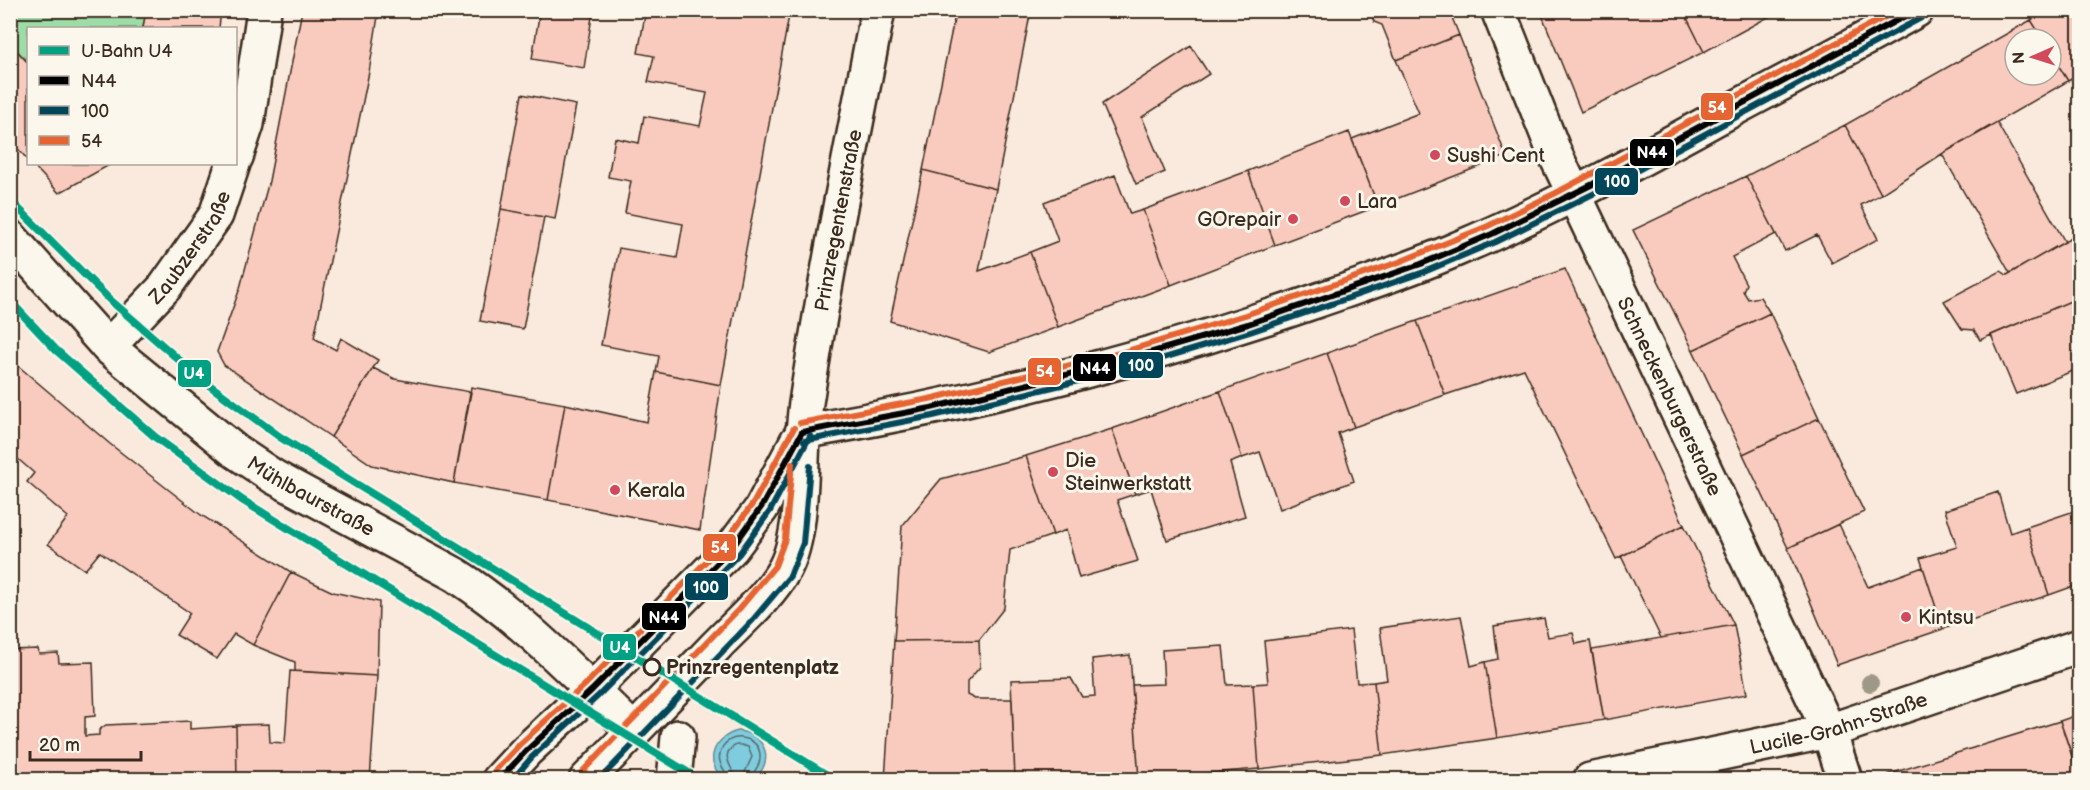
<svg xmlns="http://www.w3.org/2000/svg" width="2090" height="790" font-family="'Balsamiq Sans',sans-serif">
<rect width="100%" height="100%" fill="#faeade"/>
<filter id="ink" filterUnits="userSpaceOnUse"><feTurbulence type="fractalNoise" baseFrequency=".0167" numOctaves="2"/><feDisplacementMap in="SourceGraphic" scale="12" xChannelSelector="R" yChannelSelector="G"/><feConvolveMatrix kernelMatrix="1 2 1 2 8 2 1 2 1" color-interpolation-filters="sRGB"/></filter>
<g filter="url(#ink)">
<path fill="#9cdda7" stroke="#6c8462" stroke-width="1.5" d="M11,11H146L143,28H28V63L11,43Z"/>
<path fill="#7fccde" stroke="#648b91" stroke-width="1.5" d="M738,731C765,734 776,760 754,779H725C702,763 714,737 738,731Z"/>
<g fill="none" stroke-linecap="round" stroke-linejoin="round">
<path stroke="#566b6b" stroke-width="1.5" d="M728,780C727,770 717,765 720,754C724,730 762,734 760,758C760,767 752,772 751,780
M735,780C735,769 719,756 733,747C738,743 742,745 748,747L752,757L745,772L744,780"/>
</g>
<path fill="#f9cbbe" stroke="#3b2a1e" stroke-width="1.5" d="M146,10H221L219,28H143Z
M302,10H379L369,72L314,338L336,350L341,338L378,360L331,437L224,365L217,352L240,288L269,181Z
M540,10H593L584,68L532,59Z
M646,10H790L721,385L656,372L659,356L601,345L619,248L677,258L683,224L625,213L631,181L608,177L615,138L639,143L644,116L700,126L707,93L648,82L654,56L638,53Z
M956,10H1031L996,189L923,170Z
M1370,10H1449L1459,35L1396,60L1382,25L1374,22Z
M1540,10H1683L1704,52L1581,112Z
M1683,10H1781L1704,52Z
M2047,10H2080V74L2068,81L2051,53V39H2043L2031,20Z
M2031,20L2043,39H2015V75H2051V53L2068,81L1942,154L1881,194L1845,125Z
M1459,35L1506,156L1378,206L1352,139L1419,113L1396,60Z
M10,43L28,63V160L10,140Z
M1191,46L1209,74L1142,117L1165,172L1136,184L1102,104Z
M522,94L576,105L555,219L501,209Z
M1997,123L2065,242L2010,273L1942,154Z
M1845,125L1881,194L1861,205L1878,239L1832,263L1817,235L1785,251L1746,176Z
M1349,132L1378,206L1275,245L1248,171Z
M32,164H111L59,193Z
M923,170L996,189L979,271L1030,252L1058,327L989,352L890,321Z
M1248,171L1275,245L1171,285L1143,210Z
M1115,175L1130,214L1143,210L1171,285L1058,327L1030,252L1058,241L1044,202Z
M1746,176L1776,234L1732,257L1746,284L1743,291L1748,299L1760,297L1770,313L1693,350L1633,230Z
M501,209L544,217L523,329L480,321Z
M2073,237L2080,247V297L1980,340L1974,330L1962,329L1944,301L2001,271L2007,275Z
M1565,269L1684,525L1616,559L1524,369L1445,395L1417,321Z
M2080,297V368L2016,394L1991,335Z
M1770,313L1819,418L1743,454L1693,350Z
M1417,321L1445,395L1354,427L1327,353Z
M1327,353L1354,427L1338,433L1354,481L1280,509L1260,452L1242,458L1220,391Z
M10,359L110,444L201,515L291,572L253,645L234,634L217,659L176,635L190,613L100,552L85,570L48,544L68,517L27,482L34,473L10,452Z
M373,368L395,379L471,392L454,483L372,465L331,437Z
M656,372L721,385L700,530L548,500L565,404L647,422Z
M471,387L565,404L548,500L454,483Z
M1220,391L1242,458L1230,463L1245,516L1167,540L1151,489L1135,494L1112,429Z
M1819,418L1864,512L1788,548L1743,454Z
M1112,429L1135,494L1117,500L1138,561L1079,578L1066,530L1053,535L1026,456Z
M1026,456L1053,535L1010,550L1004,608L979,640L894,641L902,526L941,479Z
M1998,492L2010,533L2027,527L2049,595L1943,629L1920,558L1957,547L1945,510Z
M2080,509V584L2049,595L2027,527Z
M1839,524L1868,587L1923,567L1943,629L1837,665L1788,548Z
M1684,525L1734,625L1661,638L1621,556Z
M291,572L333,592L379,602L377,676L295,671V662L253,645Z
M1461,616L1471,666L1485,662L1497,738L1382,755L1374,682L1387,680L1380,628Z
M1544,618L1548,637L1573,633L1576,644L1590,641L1604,720L1497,738L1485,662L1498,659L1494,626Z
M1734,625L1747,694L1604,720L1592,650Z
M1351,630L1357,683L1374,682L1382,755L1259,769L1253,684L1268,683L1264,641Z
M979,640L980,667L967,682V695L975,699H1012L1015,780H885L894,641Z
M1223,646L1227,685L1253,684L1259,769L1139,779L1132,685L1164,684L1162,650Z
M38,649L39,654L58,653L59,663L93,662L95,716L85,717V736L99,735V730L106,725L190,721V729L236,726L237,780H10V650Z
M1130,655L1139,779L1015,780L1011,680L1071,678L1082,697L1095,696L1092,659Z
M290,671L377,676L370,780H237L236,725L269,724L270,742L285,743Z
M2080,714V778L2060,721Z
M2060,721L2080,780H1889V774Z"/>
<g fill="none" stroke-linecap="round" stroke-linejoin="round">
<g stroke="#3b2a1e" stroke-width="38">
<g id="street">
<path id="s1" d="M1498,10L1555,154L1829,731L1845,780"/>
<path d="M236,157L247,124L264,10"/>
<path id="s2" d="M108,347L165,287L216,215L233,164"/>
<path d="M674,780L678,737"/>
<path id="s3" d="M1590,780L1829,731L2080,646"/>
</g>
</g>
<g stroke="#3b2a1e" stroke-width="38">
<g id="secondary">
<path id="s4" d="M10,237L108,347L235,451L274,477L456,575C523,619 577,676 634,731"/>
<path d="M802,432C975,403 1144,360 1310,303C1359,286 1409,270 1457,249C1550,210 1638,161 1726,113C1789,79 1854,46 1917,10"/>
<path d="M499,780L526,751L592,690L732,548L761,509L797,441"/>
<path id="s5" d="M586,780C630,735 673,691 716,646C738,623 770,596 785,568C806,528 799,450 806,403C826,271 853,141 878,10"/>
</g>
</g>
<use href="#street" stroke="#fbf7ec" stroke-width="33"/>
<use href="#secondary" stroke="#fbf7ec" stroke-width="33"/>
<g stroke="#fbf7ec" stroke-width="10">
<path id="bus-1" d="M802,432L931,408L1122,361L1248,324L1421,264L1492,234L1593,184L1916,10
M499,780L526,751L592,690L732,548L762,506L802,432"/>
</g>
<g stroke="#fbf7ec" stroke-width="10">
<path id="bus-2" d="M804,441L933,416L1124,370L1250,332L1424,272L1495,242L1597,192L1921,18
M512,780L532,757L598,696L739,554L770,511L810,436
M599,780L752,621L790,576L803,543L810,466"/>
</g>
<g stroke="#fbf7ec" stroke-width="10">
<path id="bus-3" d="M800,423L929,399L1120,353L1245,315L1399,262L1488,226L1556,193L1898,10
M492,774L520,744L586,684L725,542L754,502L794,428
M580,774L739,609L775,566L785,539L792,464"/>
</g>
<use href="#bus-1" stroke="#000" stroke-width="6"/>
<use href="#bus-2" stroke="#00465a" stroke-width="6"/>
<use href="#bus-3" stroke="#e66432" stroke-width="6"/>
<g stroke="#fbf7ec" stroke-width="12">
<path id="metro-1" d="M10,200L109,299L201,379L280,437L835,780
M10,301L56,350L155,437L242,500L700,780"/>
</g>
<use href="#metro-1" stroke="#00a082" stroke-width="8"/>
</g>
<circle fill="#9e9987" cx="1870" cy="683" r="9"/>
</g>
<g fill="#d1495b" stroke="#fbf7ec" stroke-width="2">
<circle cx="1435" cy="155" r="6"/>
<circle cx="1345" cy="201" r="6"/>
<circle cx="1293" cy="219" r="6"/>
<circle cx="1053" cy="472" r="6"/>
<circle cx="615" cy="490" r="6"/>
<circle cx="1906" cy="617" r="6"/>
</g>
<circle fill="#fbf7ec" stroke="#3b2a1e" stroke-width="3" cx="652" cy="667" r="8"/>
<g text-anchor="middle" stroke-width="6" stroke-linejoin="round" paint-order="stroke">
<g font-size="20" fill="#3b2a1e" stroke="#fbf7ec" text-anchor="start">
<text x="1447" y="162">Sushi Cent</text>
<text x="1357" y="208">Lara</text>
<text x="1281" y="226" text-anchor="end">GOrepair</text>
<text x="1065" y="467">Die<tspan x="1065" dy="23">Steinwerkstatt</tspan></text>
<text x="627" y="497">Kerala</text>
<text x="1918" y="624">Kintsu</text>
</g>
<g font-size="20" fill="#3b2a1e" stroke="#fbf7ec">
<text dy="7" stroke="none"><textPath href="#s5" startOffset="644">Prinzregentenstraße</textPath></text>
<text dy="7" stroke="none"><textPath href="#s2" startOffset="130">Zaubzerstraße</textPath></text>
<text dy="7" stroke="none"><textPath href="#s1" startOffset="423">Schneckenburgerstraße</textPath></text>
<text dy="7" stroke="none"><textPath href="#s4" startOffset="400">Mühlbaurstraße</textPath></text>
<text dy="7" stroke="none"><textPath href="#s3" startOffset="255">Lucile-Grahn-Straße</textPath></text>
</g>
<g font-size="20" font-weight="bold" fill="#3b2a1e" stroke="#fbf7ec" text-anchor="start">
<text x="666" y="674">Prinzregentenplatz</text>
</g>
</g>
<g stroke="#fbf7ec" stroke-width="2">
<rect x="1700" y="92" width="34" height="29" rx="6" fill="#e66432"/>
<rect x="1629" y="138" width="46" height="29" rx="6" fill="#000"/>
<rect x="1594" y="167" width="45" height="29" rx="6" fill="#00465a"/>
<rect x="1118" y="351" width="46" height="28" rx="6" fill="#00465a"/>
<rect x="1072" y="353" width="45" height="29" rx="6" fill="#000"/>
<rect x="1027" y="357" width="35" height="29" rx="6" fill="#e66432"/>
<rect x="177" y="359" width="35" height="29" rx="6" fill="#00a082"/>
<rect x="702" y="533" width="35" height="29" rx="6" fill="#e66432"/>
<rect x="684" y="572" width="45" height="29" rx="6" fill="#00465a"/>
<rect x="641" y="602" width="46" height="29" rx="6" fill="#000"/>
<rect x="602" y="633" width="35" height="28" rx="6" fill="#00a082"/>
</g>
<g font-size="16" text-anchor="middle" font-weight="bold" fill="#fff">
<text x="1717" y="113">54</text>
<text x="1652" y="158">N44</text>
<text x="1617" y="187">100</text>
<text x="1141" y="371">100</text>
<text x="1095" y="374">N44</text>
<text x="1045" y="377">54</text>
<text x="194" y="379">U4</text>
<text x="720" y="553">54</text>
<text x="706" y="593">100</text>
<text x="664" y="623">N44</text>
<text x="620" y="653">U4</text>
</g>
<rect width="2090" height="790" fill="none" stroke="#fbf7ec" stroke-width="36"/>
<rect x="18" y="18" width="2054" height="754" fill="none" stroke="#3b2a1e" stroke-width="2" filter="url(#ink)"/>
<rect x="27" y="27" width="210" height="138" fill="#fbf7ec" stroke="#aea59a" stroke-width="1.5"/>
<rect x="39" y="46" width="30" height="9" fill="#00a082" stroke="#aea59a" stroke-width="1.5"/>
<text x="81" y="57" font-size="18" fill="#3b2a1e">U-Bahn U4</text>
<rect x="39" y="76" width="30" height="9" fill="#000000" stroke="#aea59a" stroke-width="1.5"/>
<text x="81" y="87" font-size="18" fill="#3b2a1e">N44</text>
<rect x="39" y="106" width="30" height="9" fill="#00465a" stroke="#aea59a" stroke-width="1.5"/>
<text x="81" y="117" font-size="18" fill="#3b2a1e">100</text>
<rect x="39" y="136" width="30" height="9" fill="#e66432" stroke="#aea59a" stroke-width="1.5"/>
<text x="81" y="147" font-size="18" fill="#3b2a1e">54</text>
<g transform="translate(2033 57) rotate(267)"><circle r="28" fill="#fbf7ec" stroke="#aea59a" stroke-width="1.5"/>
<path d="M0-4.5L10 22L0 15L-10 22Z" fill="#d1495b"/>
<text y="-9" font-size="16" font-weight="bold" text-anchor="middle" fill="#3b2a1e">N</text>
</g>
<path d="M30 751v9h111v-9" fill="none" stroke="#3b2a1e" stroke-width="3"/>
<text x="39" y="751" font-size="18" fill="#3b2a1e" stroke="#fbf7ec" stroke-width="4.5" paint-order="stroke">20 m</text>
</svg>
